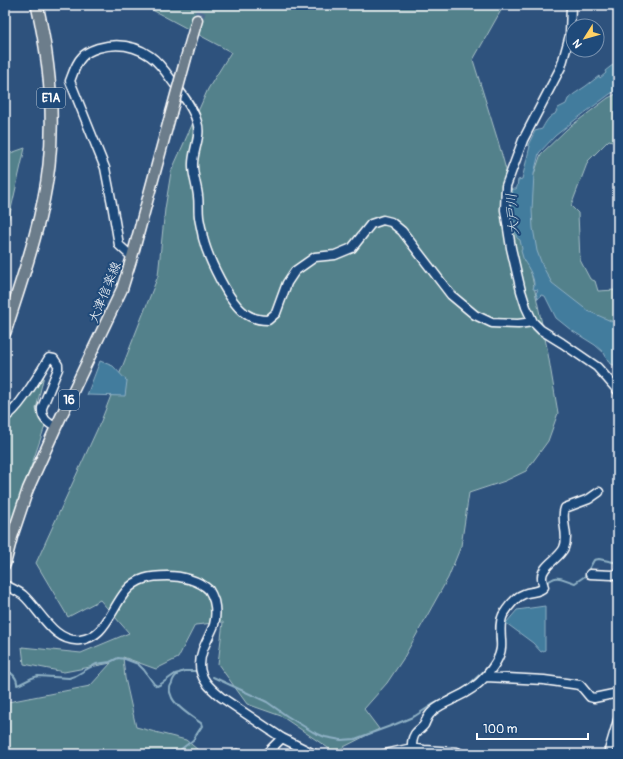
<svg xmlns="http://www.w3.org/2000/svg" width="623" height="759" font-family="Pangolin,'Klee One',sans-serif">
<rect width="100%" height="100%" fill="#2e527d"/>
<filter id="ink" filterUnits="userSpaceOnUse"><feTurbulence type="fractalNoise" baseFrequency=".025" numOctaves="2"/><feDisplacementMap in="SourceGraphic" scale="8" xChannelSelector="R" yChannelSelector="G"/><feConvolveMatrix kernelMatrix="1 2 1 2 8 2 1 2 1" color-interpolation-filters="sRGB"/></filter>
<g filter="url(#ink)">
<path fill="#52818b" stroke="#a8c0c5" d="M143,5H504L473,60L498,141L520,220L547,348L558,413L548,441L526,471L505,481L469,493L461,546L448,578L403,659L387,683L364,709L379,729L334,752L281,716L247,704L218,664L223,622L195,625L178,658L156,669L123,657L125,678L136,727L186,740L203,754H9L8,702L90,686L111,663L64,672L24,664L22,647L81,653L129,633L100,600L68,617L36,563L101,421L158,276L165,209L171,172L208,89L231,52Z
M618,93V140L615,142L609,140L588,161L571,206L578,213L580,260L590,279L595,281L598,291L616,290L618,303V330L551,288L534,252L528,191L541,154L567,129L608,98Z
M25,148L9,218L5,228V155Z
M46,367L36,409L45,426L5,542V420Z"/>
<path fill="#427b9d" stroke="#8eb0c4" d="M616,63H618V90L610,94L575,120L555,136L539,153L534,174L532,210L533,228L537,251L543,267L552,283L588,311L618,324V366L610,364L604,353L595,345L571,330L556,318L545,296L541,295L538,299L536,293L538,290L533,289C537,281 528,267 524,261C523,258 522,254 521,251L522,249L520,240L517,238L516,235L515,229L517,224L515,222L511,220L513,218L510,214H512L513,212C511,206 509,201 510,195L513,192L512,189H516L517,187L518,180L522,179L530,146L528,145L535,131L542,129C545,123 549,116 555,114L558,108L566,104L568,99L574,94L586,86L599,76L600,78L606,73L605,71L610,67Z
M100,361L113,366L127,381L125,396L87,395Z
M545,606V650L541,652L533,643L506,623L517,610Z"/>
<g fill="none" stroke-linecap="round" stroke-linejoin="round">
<path stroke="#8eb0c4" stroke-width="2" d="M545,584C559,573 560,579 575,583L585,576L594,560L599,559L618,563
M513,597L516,593L522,591
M497,630L496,639L497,644
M5,669C11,672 18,678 17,685L20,684L32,678L38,676L69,678L75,676L96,664L110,662L118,658L125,659L138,664L144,670L154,684L157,686L161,684L175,674L179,673L184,671H197
M213,677L267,702L287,716L313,732L325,737L341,740L355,739L396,724L415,716L432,705L465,688L485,670L490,664
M170,751L180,750L193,740L202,726L201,723C192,717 173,705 171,695C169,691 170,686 172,683C173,679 174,677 177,675"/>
<path stroke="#4d6c90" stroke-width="10" stroke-dasharray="10 5" stroke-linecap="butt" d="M197,20L204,5"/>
<g stroke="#fff" stroke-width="11">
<path id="minor" d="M571,5L570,35L561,67L523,140L506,186L505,210L511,248L521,291L526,307L533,322L541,330L562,343L597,367L606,377L618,391
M132,257L119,245L112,204L105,168L70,81C73,73 76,63 82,57C86,52 92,50 98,48C116,43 134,45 150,56C162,64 170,79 179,90C186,100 194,110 197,122C202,136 192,152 193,166C193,176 197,186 198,196C199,203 198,210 199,217C200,224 202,231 203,238C208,258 229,303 246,314C253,319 260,320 268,320L276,313L287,283L295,271L315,257L335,255L352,248L371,224L383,220L391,222L402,231L451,295L475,315L492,323L518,324L533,322
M5,417C19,410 40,372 49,358L54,359L58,365V369L42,408C41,418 47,423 56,427
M590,574L612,575L618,573
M5,585C11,588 18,591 23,595C40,610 54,643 80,640C87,639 94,636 99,631C110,620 116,603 126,591C137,578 151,576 167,576C181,576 199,580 209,590C211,593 213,598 214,601C216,609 216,617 214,625C209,638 200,650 200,665C200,679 210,688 221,697L282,738L314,754
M486,677L544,680L580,685L590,697L594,698L618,693
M236,754H238
M266,754L282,738
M385,754L412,748L424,750L457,752L461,754
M412,754C412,746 411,740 415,734C418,730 422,728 424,725C426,721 427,717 430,714C436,706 447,703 455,698C466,693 477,686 485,677C492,669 500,659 501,648C502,638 498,625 503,615C508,607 515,597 524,594C531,591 539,593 544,587C543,584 542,581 542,578C541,566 559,559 564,548C570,535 560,520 565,508L589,499L599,492
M608,754L618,720"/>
</g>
<g stroke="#fff" stroke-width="13">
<path id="major" d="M186,58L197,20
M5,564L12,537L28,489L56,427L122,289L132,257L171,113"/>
</g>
<g stroke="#fff" stroke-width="14">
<path id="highway" d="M5,332C22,279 43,221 49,165C55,111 49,58 37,5"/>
</g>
<use href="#minor" stroke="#1f4a7a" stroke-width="8"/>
<use href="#major" stroke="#6c7d8b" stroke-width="10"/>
<use href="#highway" stroke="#6c7d8b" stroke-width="11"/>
<g stroke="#fff" stroke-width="13" stroke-linecap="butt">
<path id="major-bridge" d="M171,113L186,58"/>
</g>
<use href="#major-bridge" stroke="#6c7d8b" stroke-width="10"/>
</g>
</g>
<g text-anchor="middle" stroke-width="4" stroke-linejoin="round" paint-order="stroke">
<g fill="#1f4a7a" stroke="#bcc9d7" stroke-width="1">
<rect x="37" y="88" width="28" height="20" rx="3"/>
<rect x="59" y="390" width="20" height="20" rx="3"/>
</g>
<g font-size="12" font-weight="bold" fill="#fff">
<text x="51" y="102">E1A</text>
<text x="69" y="404">16</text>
</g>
<g font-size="13" fill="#fff" stroke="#1f4a7a">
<text transform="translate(104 292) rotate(-68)" y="5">大津信楽線</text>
</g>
<g font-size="14" font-style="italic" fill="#d0dee6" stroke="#1f4a7a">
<text transform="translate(512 214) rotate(-94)" y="5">大戸川</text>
</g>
</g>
<rect width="623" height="759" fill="none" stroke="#1f4a7a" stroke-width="20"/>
<rect x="10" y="10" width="603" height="739" fill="none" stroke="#fff" stroke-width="1.5" filter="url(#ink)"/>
<g transform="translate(585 38) rotate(233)"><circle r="19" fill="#1f4a7a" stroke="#7992af"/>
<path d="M0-3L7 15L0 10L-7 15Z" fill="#ffd166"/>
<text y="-6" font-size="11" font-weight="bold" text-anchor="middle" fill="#ffffff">N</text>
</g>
<path d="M477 733v6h111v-6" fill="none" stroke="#ffffff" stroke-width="2"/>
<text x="483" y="733" font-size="12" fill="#ffffff" stroke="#1f4a7a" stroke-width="3" paint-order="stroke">100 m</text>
</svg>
